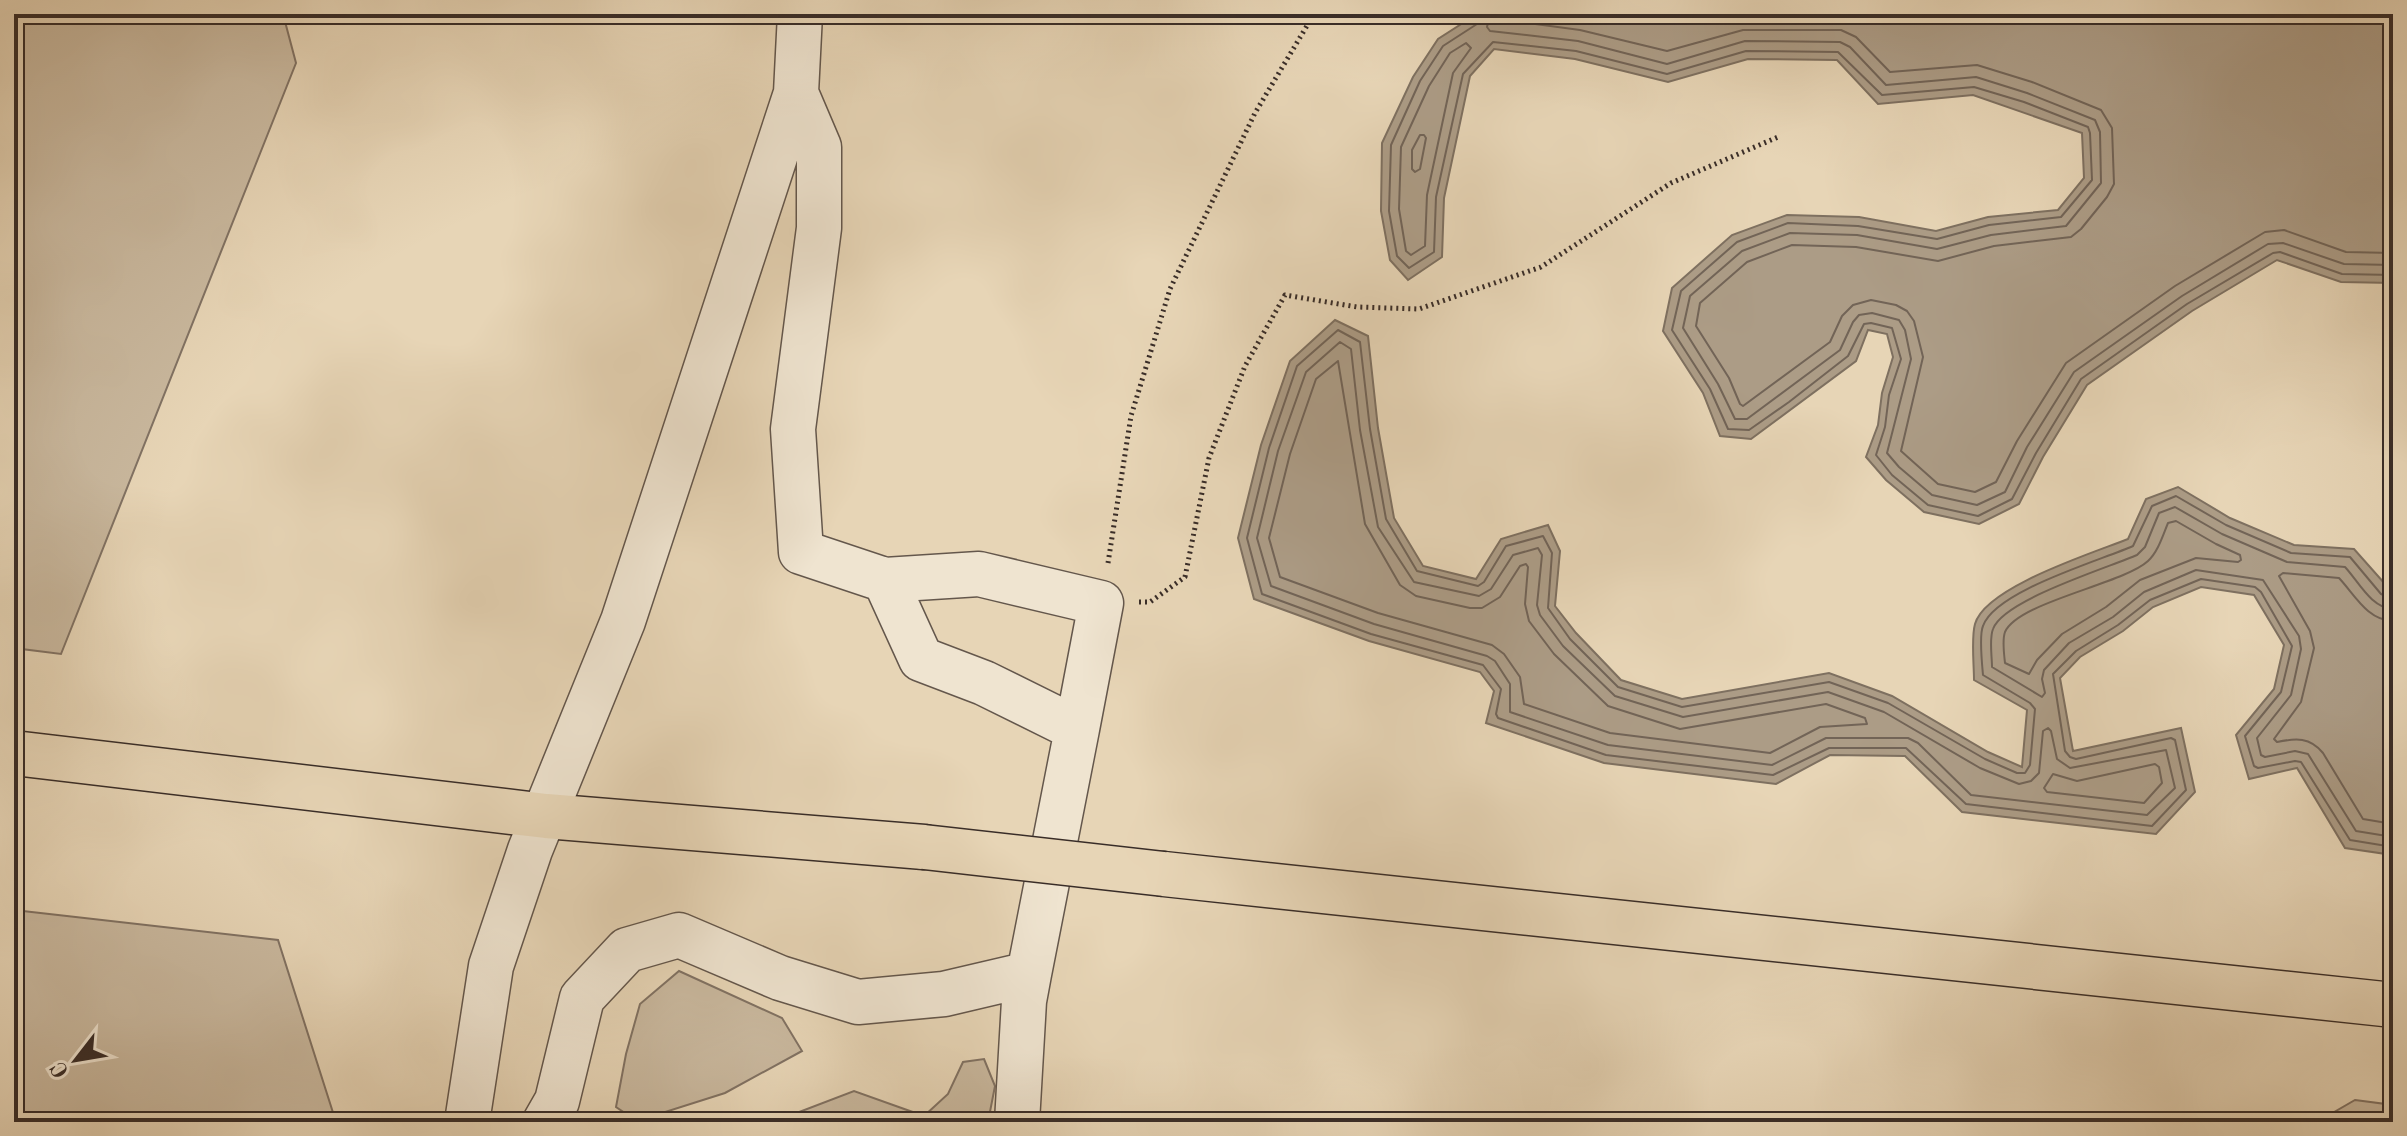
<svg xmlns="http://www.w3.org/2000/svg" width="2407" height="1136" font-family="'Old Standard TT',serif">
<rect width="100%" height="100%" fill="#e7d5b6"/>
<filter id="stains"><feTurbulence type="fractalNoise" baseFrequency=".0025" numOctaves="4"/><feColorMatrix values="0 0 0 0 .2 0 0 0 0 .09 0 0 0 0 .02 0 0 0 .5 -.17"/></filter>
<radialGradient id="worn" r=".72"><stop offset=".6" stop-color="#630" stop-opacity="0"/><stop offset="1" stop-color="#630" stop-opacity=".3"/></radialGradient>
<path fill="#c9b89e" stroke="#817263" stroke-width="2" d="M14,14H283L296,63L61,654L14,648Z
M14,910L278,940L336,1122H14Z
M679,971L782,1018L802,1051L725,1093L637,1121L616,1107L626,1054L640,1004Z
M984,1059L995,1086L988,1122H773L854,1091L924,1116L948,1094L963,1062Z
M2355,1100L2393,1105V1122H2317Z"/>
<path fill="#ac9c86" stroke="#7e7060" stroke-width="2" d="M1477,14H2393V283L2341,282L2277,260L2192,311L2087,385L2043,457L2019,504L1979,524L1924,512L1886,480L1866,457L1878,425L1882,393L1893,357L1887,334L1868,330L1856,361L1751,439L1720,436L1703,393L1663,331L1672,288L1732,235L1787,215L1859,217L1936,231L1988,217L2058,210L2084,178L2082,133L1973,95L1878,104L1837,60L1748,59L1668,82L1575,59L1494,49L1470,76L1444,198L1442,257L1408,280L1390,260L1381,211L1382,143L1413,77L1438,39Z
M1335,320L1368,336L1378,428L1394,518L1423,566L1476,579L1501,539L1548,525L1560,551L1555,606L1576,633L1621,680L1682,699L1829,673L1892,696L1988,752L2022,767L2027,710L1974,680C1974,664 1971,638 1975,624C1985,587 2093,553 2128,539L2146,499L2178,487L2230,518L2294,545L2354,549L2393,593V855L2345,848L2297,768L2249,779L2236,735L2274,689L2284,645L2254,595L2201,587L2153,607L2123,631L2080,657L2060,678L2073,751L2181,728L2195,792L2156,834L1962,812L1905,756L1830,755L1776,784L1604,763L1486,723L1494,691L1480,672L1369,641L1254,599L1238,538L1261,445L1290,361Z
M1549,1114L1734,1122H1569Z"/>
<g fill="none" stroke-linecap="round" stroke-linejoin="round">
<path stroke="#726457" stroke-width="2" d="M1480,14L1477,24L1443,46L1420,81L1391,145L1389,211L1397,256L1409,268L1434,252L1436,197L1463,74L1493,42L1576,51L1667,74L1746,51L1838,52L1882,95L1974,87L2024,102L2088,127L2090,133L2092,180L2061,217L1989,225L1937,239L1858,226L1788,223L1737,242L1681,291L1672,330L1710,389L1728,429L1749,430L1789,402L1848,356L1864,324L1871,323L1892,328L1901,359L1889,395L1885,427L1876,455L1892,475L1928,505L1978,516L2012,499L2036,453L2081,379L2187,304L2273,253L2280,252L2342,274L2393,275
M1490,14L1487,27L1490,31L1578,41L1667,64L1745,41L1840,42L1850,47L1886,85L1976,77L2027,93L2095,120L2100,132L2101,183L2066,226L1991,235L1937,249L1857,235L1790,233L1742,251L1690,296L1683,328L1718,384L1735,419H1747L1840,350L1853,322L1859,315L1872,313L1899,320L1905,330L1911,359L1887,453L1899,467L1932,495L1977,505L2005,492L2027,447L2074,372L2182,296L2268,244L2283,243L2344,264L2393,265
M1502,14L1506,20L1580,30L1667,51L1743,30H1841L1856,37L1890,72L1977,65L2032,82L2101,110L2112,128L2114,184L2107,197L2081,229L2071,237L1994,246L1938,261L1856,247L1792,245L1747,262L1700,303L1696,326L1729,378L1740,404L1743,406L1830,342L1842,316L1853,305L1871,300L1896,305L1907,311L1914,321L1923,357L1901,451L1938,484L1975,492L1996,482L2017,441L2066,363L2175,286L2265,232L2284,230L2346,252L2393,253
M1466,43L1471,48L1453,73L1427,195L1425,246L1411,255L1406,251L1399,209L1401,147L1429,86L1450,53Z
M1420,135H1424L1426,138L1420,169L1415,172L1412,169V150Z
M1340,342L1351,349L1360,430L1378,527L1414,582L1479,596L1491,589L1513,555L1538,548L1542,555L1537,605L1540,615L1563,646L1615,696L1683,717L1828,692L1884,712L1980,768L2019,784L2031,781L2039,773L2043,731L2048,728L2051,731L2057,759L2070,768L2166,750L2175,788L2147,815L1971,795L1918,743L1908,738H1826L1772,765L1608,745L1510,712V684L1495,661L1487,656L1374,624L1271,586L1257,538L1278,451L1306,372Z
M1338,361L1365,524L1400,585L1416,596L1470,608H1482L1500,597L1520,566L1526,564L1528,567L1525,604L1529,621L1554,654L1608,706L1680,729L1826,704L1865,718L1867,724L1820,727L1770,753L1610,733L1524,704L1520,677L1504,654L1492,645L1378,613L1280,577L1269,538L1290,454L1316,379Z
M2176,521L2216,544L2240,555L2241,560L2238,562L2196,558L2140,580L2106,607L2062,634L2037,660L2029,674L2005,663C2004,654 2002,640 2005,632C2018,602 2123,584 2148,561C2158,552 2163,535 2168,523Z
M2393,599L2381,594L2350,557L2291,553L2226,525L2176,496L2152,506L2133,546C2099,561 1995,591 1983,626C1979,635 1982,664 1983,675L2030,703L2035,709L2030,765L2025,773H2017L1985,759L1888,703L1829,682L1682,707L1618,687L1570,639L1548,608L1552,553L1543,536L1506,546L1484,582L1478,586L1417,571L1386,519L1370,429L1360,342L1338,330L1297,366L1269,448L1247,538L1262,594L1371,634L1483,665L1501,689L1496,714L1498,718L1606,755L1773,775L1829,748H1906L1966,804L2152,826L2186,790L2175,740L2171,738L2076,759L2070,757L2065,751L2053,674L2076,651L2118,625L2150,600L2201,579L2255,587L2261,592L2292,646L2281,692L2245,736L2254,766L2258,768L2295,761L2301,762L2350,840L2393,847
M2393,609C2371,608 2359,582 2345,567L2287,562L2222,534L2175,507L2159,513L2145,547L2137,555C2107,568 2003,600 1993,629C1989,639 1992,656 1992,667L2042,697L2045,693L2042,679L2044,670L2069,643L2113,617L2144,592L2196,570L2263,580L2299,636L2301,649L2291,695L2257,738L2261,755L2265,757L2295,751L2308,754L2356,831L2393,837
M2393,621C2367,620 2355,595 2339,578L2283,573L2279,576L2310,631L2314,648L2301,702L2274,739L2277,742C2296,738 2310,737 2323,753L2363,819L2393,824
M2155,764L2159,767L2162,783L2144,803L2047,792L2044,788L2053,774L2077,781Z"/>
<g stroke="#64574c" stroke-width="47">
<path id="minor" d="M885,580L979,574L1101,603L1077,729
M467,1122L491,966L530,850L623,621L796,93L800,14
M545,1122L557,1101L582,998L627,950L679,935L780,978L858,1002L944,994L1029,974L1077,729L984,683L921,659L885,580L801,552L793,429L819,228V147L796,93
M1017,1122L1024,1001L1029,974"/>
</g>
<g stroke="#392d28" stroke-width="47">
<path id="major" d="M14,753L546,816L924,847
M1164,874L2393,1005"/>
</g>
<path stroke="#392d28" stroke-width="5" stroke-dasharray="2 4" stroke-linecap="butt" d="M1108,563L1131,416L1170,289L1255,113L1314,14
M1139,602H1150L1185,577L1209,458L1245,366L1285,295L1357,307L1419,309L1541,267L1671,183L1778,137"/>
<use href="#minor" stroke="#efe4d0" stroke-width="44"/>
<use href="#major" stroke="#e7d5b6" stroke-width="44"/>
<g stroke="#392d28" stroke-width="47" stroke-linecap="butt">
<path id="major-bridge" d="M924,847L1164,874"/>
</g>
<use href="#major-bridge" stroke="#e7d5b6" stroke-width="44"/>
</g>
<rect width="2407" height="1136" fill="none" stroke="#e7d5b6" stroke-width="48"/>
<rect x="16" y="16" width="2375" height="1104" fill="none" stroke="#392d28" stroke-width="4"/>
<rect x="24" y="24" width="2359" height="1088" fill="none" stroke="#392d28" stroke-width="2"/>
<g transform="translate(76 1060) rotate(239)" stroke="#efe4d0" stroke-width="6" paint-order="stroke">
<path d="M0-6L14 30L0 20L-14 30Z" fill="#392d28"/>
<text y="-12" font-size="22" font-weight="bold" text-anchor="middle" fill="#392d28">С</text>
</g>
<rect width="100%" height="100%" filter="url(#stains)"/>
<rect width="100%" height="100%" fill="url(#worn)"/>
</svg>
